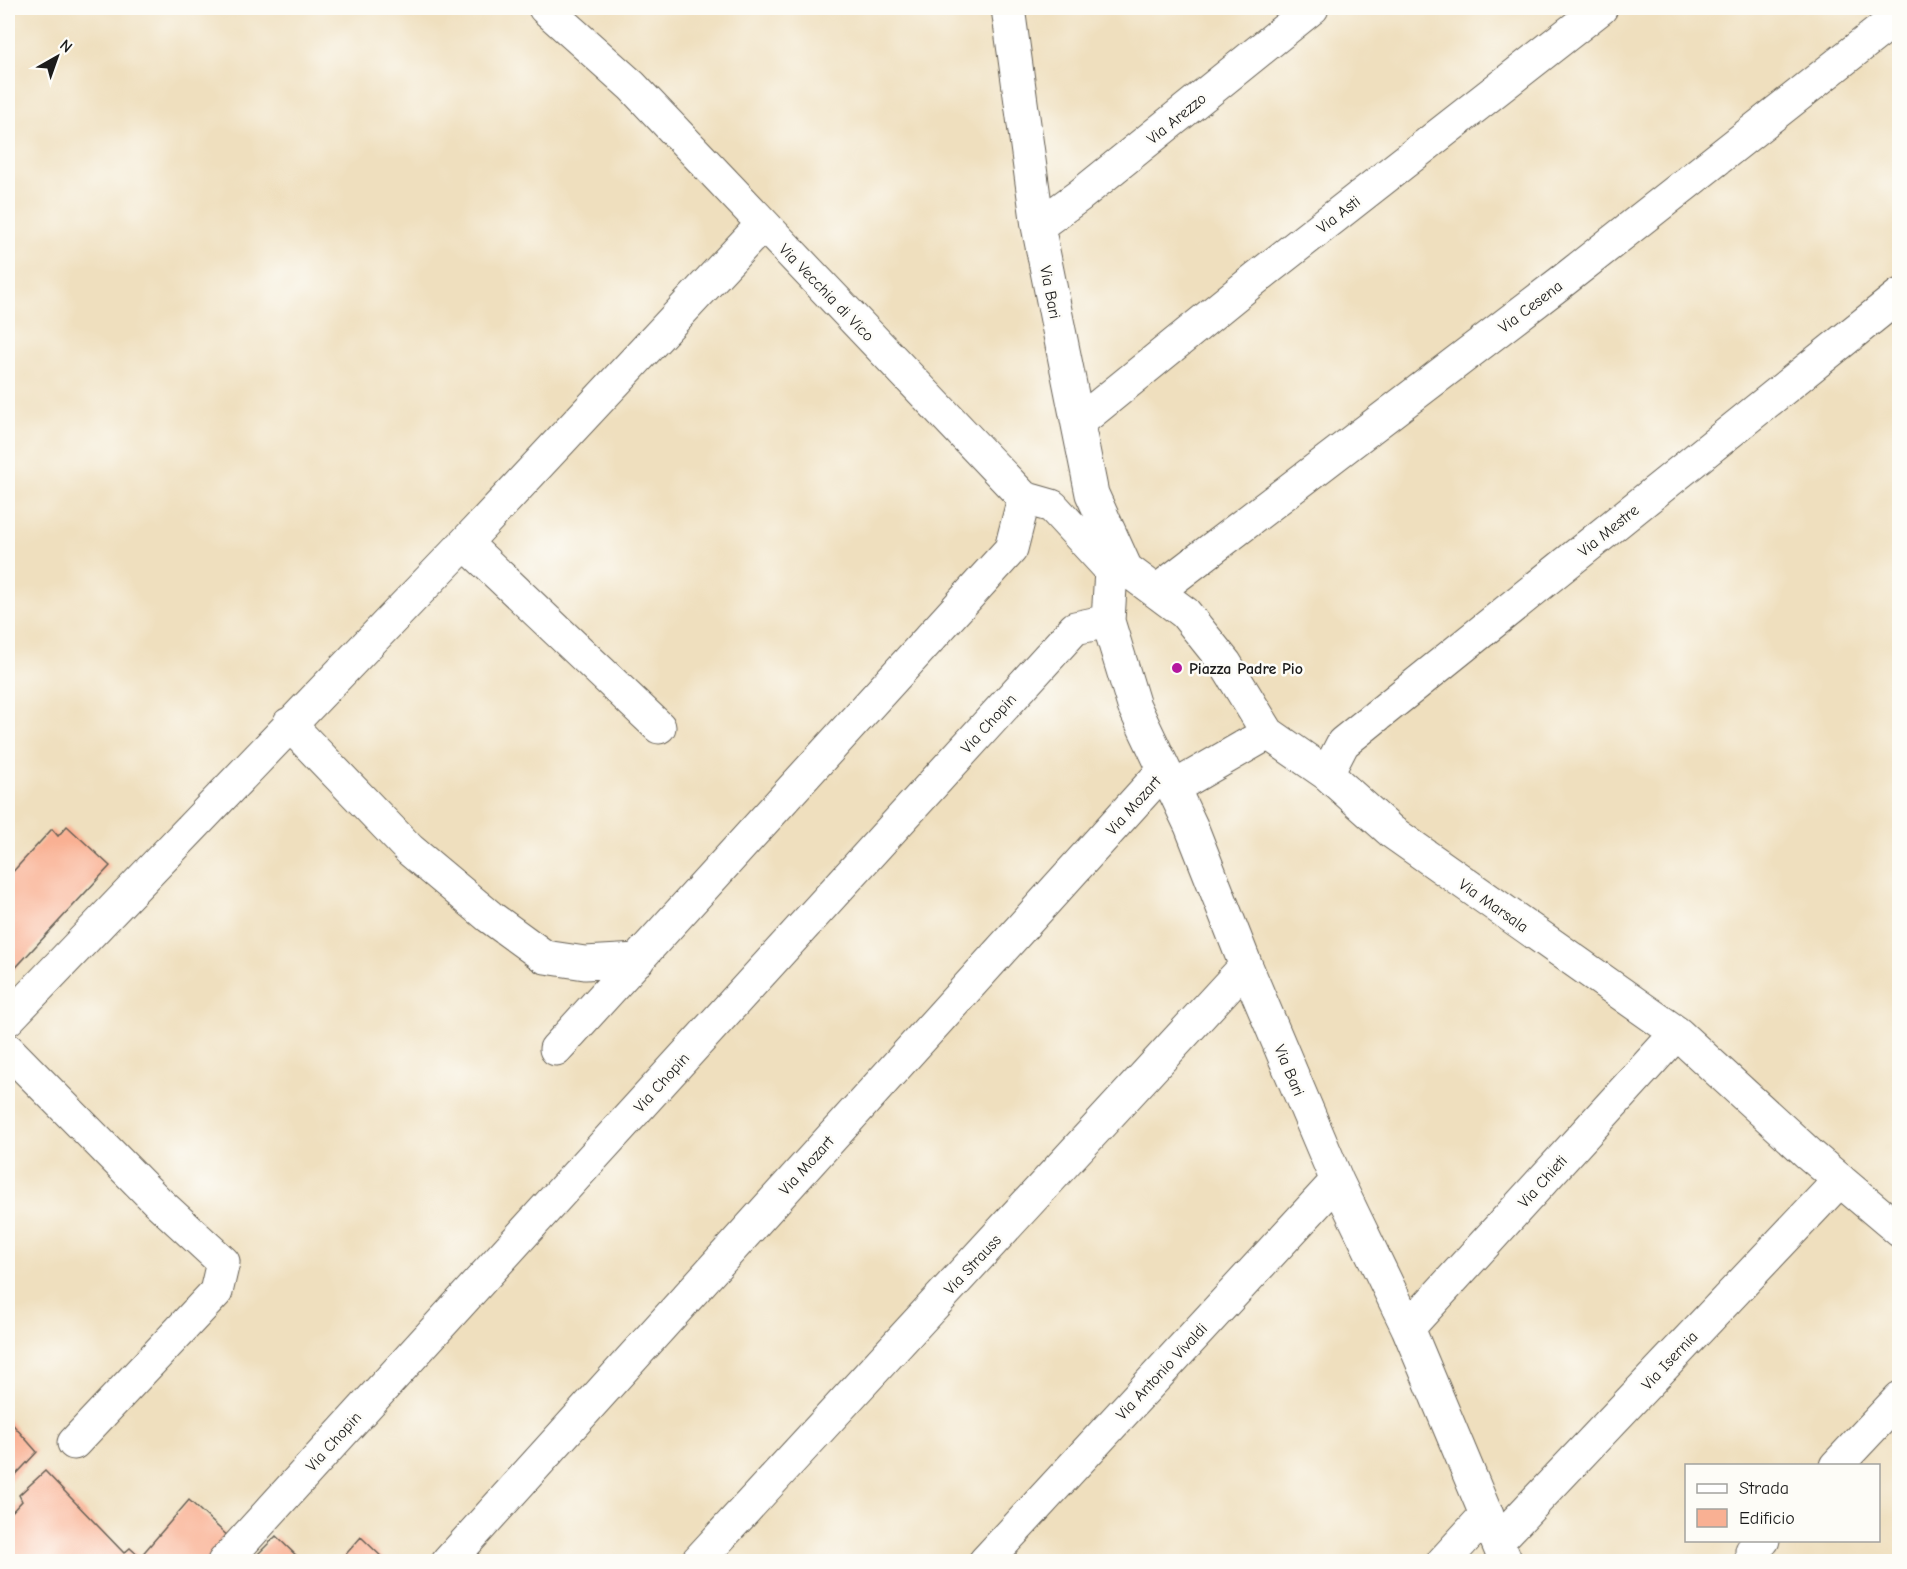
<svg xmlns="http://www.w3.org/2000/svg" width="1907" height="1569" font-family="'Comic Neue',sans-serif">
<rect width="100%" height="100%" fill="#fdfcf7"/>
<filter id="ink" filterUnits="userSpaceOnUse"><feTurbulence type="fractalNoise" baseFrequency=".0167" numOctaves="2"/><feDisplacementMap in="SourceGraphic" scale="12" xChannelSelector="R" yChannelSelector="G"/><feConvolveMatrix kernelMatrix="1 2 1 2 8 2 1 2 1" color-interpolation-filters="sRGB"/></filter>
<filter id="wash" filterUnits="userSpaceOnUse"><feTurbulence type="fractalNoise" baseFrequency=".008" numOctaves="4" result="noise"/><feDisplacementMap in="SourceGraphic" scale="24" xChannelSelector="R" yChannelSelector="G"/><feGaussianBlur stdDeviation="1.35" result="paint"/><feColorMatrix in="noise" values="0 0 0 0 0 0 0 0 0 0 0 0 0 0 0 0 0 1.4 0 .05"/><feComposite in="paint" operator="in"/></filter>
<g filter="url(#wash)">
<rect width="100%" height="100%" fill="#efdfbe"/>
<g id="blocks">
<path fill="#f9b093" d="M67,826L110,866L8,976V877L52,829L58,836Z
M8,1419L37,1452L8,1483Z
M45,1471L124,1553L130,1548L140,1557L189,1500L232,1540L214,1562H20L8,1547V1516L22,1501L19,1495Z
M276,1536L303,1562L253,1559Z
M361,1537L384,1559L382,1562H339Z"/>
</g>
</g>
<g filter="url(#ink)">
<use href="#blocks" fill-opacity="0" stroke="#666055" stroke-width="1.5"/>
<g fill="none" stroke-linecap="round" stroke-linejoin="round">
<g stroke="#666055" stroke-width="35">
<path id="minor" d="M545,8L632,86L1024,498L1052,506L1111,570
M1008,8L1038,226L1092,494L1126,569
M1038,226L1079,196L1312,8
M1078,423L1255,279L1601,8
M465,543L659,727
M1111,570L1108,621L1134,706L1191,826L1246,966L1337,1181L1408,1328L1506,1562
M1111,570L1116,566L1126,569L1185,613L1225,663L1268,733L1327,774L1392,832L1677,1033L1809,1154L1900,1231
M1157,591L1564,280L1900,15
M289,724L410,850L490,917L545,957L585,963L638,960
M1327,774L1343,743L1900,295
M1173,788L1268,733
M8,1019L465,543L763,224
M556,1049L1011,549L1024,498
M8,1050L157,1201L223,1262L216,1292L74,1443
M1408,1328L1677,1033
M1836,1466L1900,1398
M1498,1541L1840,1180
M1752,1551L1763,1540
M224,1562L1075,628L1108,621
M448,1562L1164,770
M697,1562L1246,966
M985,1562L1337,1181
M1443,1562L1487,1514"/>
</g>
<use href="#minor" stroke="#fff" stroke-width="33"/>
</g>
</g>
<circle fill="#b5179e" stroke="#fdfcf7" stroke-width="2" cx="1177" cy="668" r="6"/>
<g text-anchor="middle" stroke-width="5" stroke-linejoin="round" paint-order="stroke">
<g font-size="16" fill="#1c1c1c" stroke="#fdfcf7">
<text transform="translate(1176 118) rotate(-39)" y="6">Via Arezzo</text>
<text transform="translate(1338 214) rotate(-38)" y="6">Via Asti</text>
<text transform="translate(827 292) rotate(46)" y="6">Via Vecchia di Vico</text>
<text transform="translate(1051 292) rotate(79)" y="6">Via Bari</text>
<text transform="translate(1530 306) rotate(-37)" y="6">Via Cesena</text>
<text transform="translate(1608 530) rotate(-39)" y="6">Via Mestre</text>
<text transform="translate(988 723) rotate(-48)" y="6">Via Chopin</text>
<text transform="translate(1133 805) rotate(-48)" y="6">Via Mozart</text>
<text transform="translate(1494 905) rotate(35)" y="6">Via Marsala</text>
<text transform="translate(1290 1070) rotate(67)" y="6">Via Bari</text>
<text transform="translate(661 1082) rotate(-48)" y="6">Via Chopin</text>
<text transform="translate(806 1165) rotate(-48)" y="6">Via Mozart</text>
<text transform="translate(1542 1181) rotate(-48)" y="6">Via Chieti</text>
<text transform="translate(972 1264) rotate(-47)" y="6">Via Strauss</text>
<text transform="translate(1669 1360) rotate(-47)" y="6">Via Isernia</text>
<text transform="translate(1161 1371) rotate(-47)" y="6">Via Antonio Vivaldi</text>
<text transform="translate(333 1441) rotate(-48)" y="6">Via Chopin</text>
</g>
<g font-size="16" font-weight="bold" fill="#1c1c1c" stroke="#fdfcf7" text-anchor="start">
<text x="1189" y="674">Piazza Padre Pio</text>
</g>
</g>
<rect width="1907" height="1569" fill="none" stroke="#fdfcf7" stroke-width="30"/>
<rect x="1685" y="1464" width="195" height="78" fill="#fdfcf7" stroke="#a3a29f" stroke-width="1.5"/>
<rect x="1697" y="1484" width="30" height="9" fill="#ffffff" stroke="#a3a29f" stroke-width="1.5"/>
<text x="1739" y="1494" font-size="18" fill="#1c1c1c">Strada</text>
<rect x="1697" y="1509" width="30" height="18" fill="#f9b093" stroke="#a3a29f" stroke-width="1.5"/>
<text x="1739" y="1524" font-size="18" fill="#1c1c1c">Edificio</text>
<g transform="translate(57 57) rotate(40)" stroke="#fdfcf7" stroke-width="4.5" paint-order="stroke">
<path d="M0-4.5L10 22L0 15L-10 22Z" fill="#1c1c1c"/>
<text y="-9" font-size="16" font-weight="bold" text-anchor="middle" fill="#1c1c1c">N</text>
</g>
</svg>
